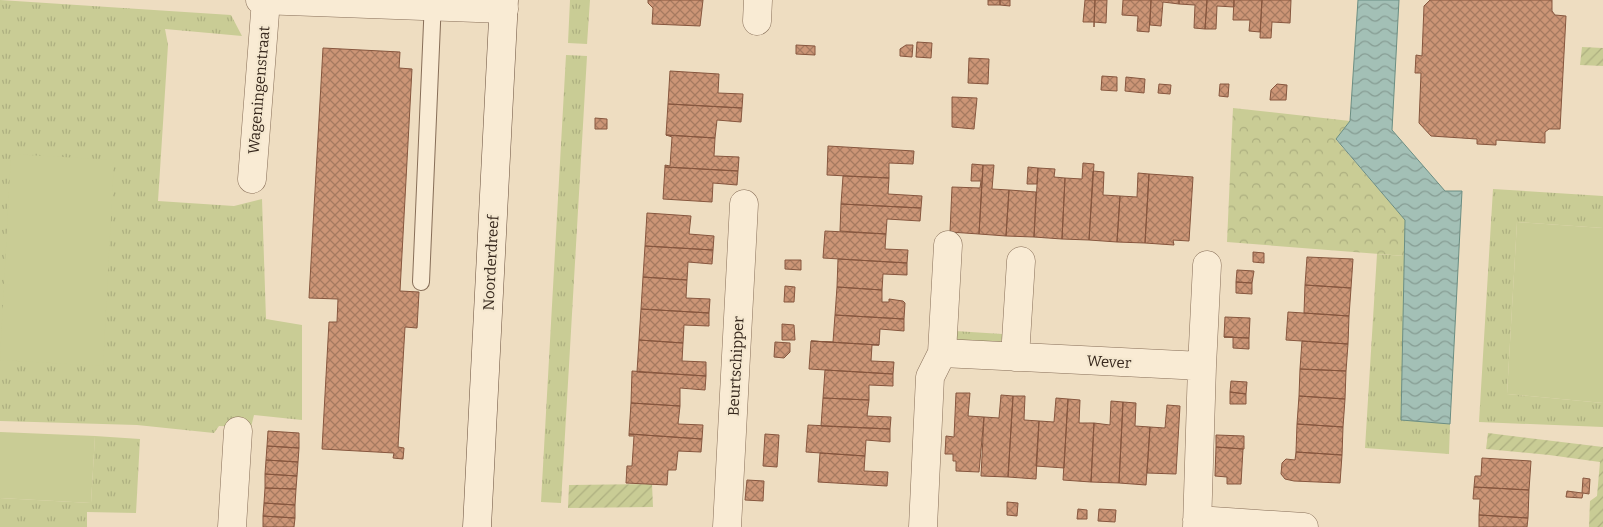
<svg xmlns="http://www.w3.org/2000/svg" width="1603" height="527" font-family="Bitter,serif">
<defs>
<pattern id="grass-tufts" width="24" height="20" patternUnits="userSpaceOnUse" patternTransform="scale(1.25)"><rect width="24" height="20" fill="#c9cc95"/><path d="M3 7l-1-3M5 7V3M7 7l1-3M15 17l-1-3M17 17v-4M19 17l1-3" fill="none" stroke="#adaf80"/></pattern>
<pattern id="forest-crowns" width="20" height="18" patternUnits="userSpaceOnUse" patternTransform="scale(1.25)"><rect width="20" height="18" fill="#c9cc95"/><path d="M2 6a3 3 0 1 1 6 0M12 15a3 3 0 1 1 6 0" fill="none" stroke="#adaf80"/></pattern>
<pattern id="garden-furrows" width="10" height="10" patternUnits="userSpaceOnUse" patternTransform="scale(1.25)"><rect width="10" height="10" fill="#c9cc95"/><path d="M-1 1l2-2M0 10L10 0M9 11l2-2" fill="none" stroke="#adaf80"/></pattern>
<pattern id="water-waves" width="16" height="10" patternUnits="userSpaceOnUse" patternTransform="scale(1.25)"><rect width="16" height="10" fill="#a3c0b6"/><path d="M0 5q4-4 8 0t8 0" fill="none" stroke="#869c93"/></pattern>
<pattern id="building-cross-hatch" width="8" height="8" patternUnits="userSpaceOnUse" patternTransform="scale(1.25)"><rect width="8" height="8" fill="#cc9576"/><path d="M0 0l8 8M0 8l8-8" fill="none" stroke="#a67a60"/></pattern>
</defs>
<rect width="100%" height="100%" fill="#eeddc1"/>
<path fill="url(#grass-tufts)" d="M0,0L231,15L242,36L165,29L168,45L158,201L234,206L262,199L266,319L302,325V420L254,415L251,427L219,426L214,433L137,425L0,421Z
M570,0H590L587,44L568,43Z
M566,55L587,56L561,503L541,502Z
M1493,189L1603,196V228L1517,222L1507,394L1603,403V427L1479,422Z
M1377,254L1405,256L1401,419L1450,424L1449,454L1365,448Z
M955,331L1002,334L1003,335L1001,341L998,344L956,342Z
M95,436L140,439L136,513L87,512V527H0V498L91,503Z"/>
<path fill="url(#forest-crowns)" d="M1233,108L1350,121L1336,140L1405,220V256L1227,242Z"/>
<path fill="#c9cc95" d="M11,154L114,160L103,366L0,360Z
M1517,222L1603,228V403L1507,394Z
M0,432L95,436L91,503L0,498Z"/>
<path fill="url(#garden-furrows)" d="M1582,47L1603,48V66L1580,65Z
M1488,433L1603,447V527H1589L1590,501L1597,496L1600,462L1549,455L1486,449Z
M652,484L653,507L568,508L569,485Z"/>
<path fill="url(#water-waves)" stroke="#6b8e83" d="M1358,0H1399L1392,130L1445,191H1462L1450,424L1401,420L1405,220L1336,139L1350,121Z"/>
<path fill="url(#building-cross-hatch)" stroke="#86563e" d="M648,0H703L700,26L652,24L653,8L648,3Z
M988,0H1000V5H988Z
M1000,0H1010V6L1000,5Z
M1085,0H1095L1094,27V22H1083Z
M1095,0H1107L1106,23L1094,22Z
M1123,0H1151L1149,32L1137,31L1138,16L1122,15Z
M1151,0H1179V4L1163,2L1161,26L1150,25Z
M1179,0H1207L1205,29L1194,28L1195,5L1179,4Z
M1207,0H1234V7L1217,6L1216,29H1205Z
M1234,0H1262L1260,32L1249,31L1250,20H1233Z
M1262,0H1291L1290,23L1272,22L1271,38H1260Z
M1430,0H1552V11L1555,15L1566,16L1560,129H1549L1545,132V143L1496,140V145L1477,144V139L1431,136L1419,123L1421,73H1415L1416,55L1422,56L1424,6Z
M917,42L932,43L931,58L916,57Z
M796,45L815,46V55L796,54Z
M906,45H913L912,57L900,56V49Z
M323,48L400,52L399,68L412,69L400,291L419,292L417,328L405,327L398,447L404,448L403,459L393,458L394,453L322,449L329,322H337L338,299L309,298Z
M969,58L989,59L988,84L968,83Z
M670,71L719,74L718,93L743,94L742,108L668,104Z
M1102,76L1117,77V91L1101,90Z
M1126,77L1145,79L1144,93L1125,91Z
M1159,84L1171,85L1170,94L1158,93Z
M1220,84H1229L1228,97L1219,96Z
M1277,84L1287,85L1286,100H1270L1271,90Z
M952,97L977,98L974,129L952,127Z
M668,104L742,108L741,122L717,120L715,138L666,135Z
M595,118L607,119V129H595Z
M666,135L715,138L714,156L739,157L738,171L665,167V165L670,166L672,137Z
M828,146L914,151L913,164L889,163V178L827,175Z
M1083,163L1094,164L1089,240L1062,239L1065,178L1082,179Z
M972,164L983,165L979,234L950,232L952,187L980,188L981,181H971Z
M983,165H994L992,189L1009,190L1006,236L979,234Z
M665,167L738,171L737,185L713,183L712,202L663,199Z
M1028,167L1038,168L1037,184H1027Z
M1038,168L1055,169L1054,177L1065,178L1062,239L1034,237Z
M1093,171L1104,172L1103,195L1120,196L1117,242L1089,240Z
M1138,173L1149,174L1145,243L1117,242L1120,196L1137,197Z
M1149,174L1193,177L1189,241L1173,240L1174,245L1145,243Z
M843,176L889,178L888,194L922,196L921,208L841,204Z
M1009,190L1036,192L1034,237L1006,236Z
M841,204L921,208L920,221L887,219L886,234L840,231Z
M647,213L691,216L689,234L714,236L713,250L645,246Z
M825,231L886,234L885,249L908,250L907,263L823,258Z
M645,246L713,250L712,264L688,262L687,280L643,277Z
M1253,252L1264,253V263L1253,262Z
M1307,257L1353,259L1351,288L1305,285Z
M838,259L907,263V275L883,274L882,290L837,287Z
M785,260H801V270L785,269Z
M1237,270L1254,271L1252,283L1236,282Z
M643,277L687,280L686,298L710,299L709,313L641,309Z
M1236,282L1252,283V294L1236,293Z
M1305,285L1351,288L1349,316L1304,313Z
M785,286L795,287L794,302H784Z
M837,287L882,290V302H889V299L903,301L905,303L904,319L835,315Z
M641,309L709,313V326L684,325L683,343L639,340Z
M1288,312L1349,316L1348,344L1286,340Z
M835,315L904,319V331L880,329L879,345L811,341L833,342Z
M1225,317L1250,318L1249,338L1224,337Z
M782,324L794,325L795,340H782Z
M1224,337L1249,338V349L1233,348V337Z
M639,340L683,343L682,361L706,362V376L637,372Z
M811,341L879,345H872L871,361L894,362L893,374L809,369Z
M1302,341L1348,344L1346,371L1300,369Z
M775,342L790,343V352L784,358L774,357Z
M1300,369L1346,371L1345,399L1299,396Z
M825,370L893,374V386L869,385V400L823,398Z
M632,371L706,376L705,390L680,388V406L631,403Z
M1231,381L1247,382L1246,394L1230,392Z
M1230,392L1246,394V404H1230Z
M956,393H970L968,416L984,417L979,472L956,471V461H953V454H945L946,436L954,437Z
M1001,395L1013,396L1008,477L981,476L984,417L999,418Z
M1013,396H1025L1024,420L1039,421L1036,479L1008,477Z
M1299,396L1345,399L1343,427L1297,424Z
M823,398L869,400L867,416L891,417L890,429L821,426Z
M1056,398L1068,399L1064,468L1036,466L1039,421L1054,422Z
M1068,399L1080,400L1079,423H1094L1091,482L1063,480Z
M1111,401L1123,402L1119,483L1091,482L1094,423L1110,425Z
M1123,402L1136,403L1135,426L1150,427L1146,485L1119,483Z
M631,403L680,406L678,424L703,425L702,439L629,434Z
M1167,405L1180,406L1176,474L1147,473L1150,427L1165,428Z
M1297,424L1343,427L1342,455L1296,452Z
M808,425L890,429V442L866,440L865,456L806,452Z
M268,431L299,433V448L267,446Z
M629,434L702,439L701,452L678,451L676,470H668L667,485L626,483L627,466H632L634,436H629Z
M765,434L779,435L777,467L763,466Z
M1216,435L1244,436V449L1216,447Z
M267,446L299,448L298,462L266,460Z
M1216,447L1243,449L1241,484H1227V477L1215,476Z
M1296,452L1342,455L1340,483L1294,481L1285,479L1281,474L1282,463L1286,459L1295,460Z
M820,453L865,456L864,471L888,472L887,486L818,482Z
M1482,458L1531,461L1529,490L1474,487L1475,476H1481Z
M266,460L298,462L297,476L265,474Z
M265,474L297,476L296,489L265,488Z
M1583,478L1590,479L1589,494L1583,493L1582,498L1566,497L1567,491L1582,493Z
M747,480L764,481L763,501L745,500Z
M1474,487L1529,490L1528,518L1479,515L1480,499H1473Z
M265,488L296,489L295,505L264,503Z
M1007,502L1018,503L1017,516L1007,515Z
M264,503L295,505V518L263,516Z
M1078,509L1087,510V519H1077Z
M1099,509L1116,510L1115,522L1098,521Z
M1479,515L1528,518L1527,527H1479Z
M263,516L295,518L294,527H263Z"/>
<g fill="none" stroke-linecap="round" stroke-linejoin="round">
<g stroke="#876e58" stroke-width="18">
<path id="lane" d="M421,282L433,0"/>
</g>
<g stroke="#876e58" stroke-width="29">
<path id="street" d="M260,0L504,9
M757,21L758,0
M252,179L266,0
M942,353L948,245
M1015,357L1021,261
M1202,366L1207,265
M1197,520L1304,527
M232,527L238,431
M727,527L744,204
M923,527L930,377L942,353L1202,366L1197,527"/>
</g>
<g stroke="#694f3c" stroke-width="29">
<path id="secondary" d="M477,527L504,0"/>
</g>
<use href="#lane" stroke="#f9ebd4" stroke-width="16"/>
<use href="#street" stroke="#f9ebd4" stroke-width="28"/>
<use href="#secondary" stroke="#f9ebd4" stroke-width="28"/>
</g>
<g text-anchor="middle" stroke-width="4.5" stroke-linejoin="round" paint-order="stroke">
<g font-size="15" fill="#37281d" stroke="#f5e8d0">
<text transform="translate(259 90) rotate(-85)" y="5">Wageningenstraat</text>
<text transform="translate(491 263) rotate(-87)" y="5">Noorderdreef</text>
<text transform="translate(1109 362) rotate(3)" y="5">Wever</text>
<text transform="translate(736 366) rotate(-87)" y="5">Beurtschipper</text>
</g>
</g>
</svg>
